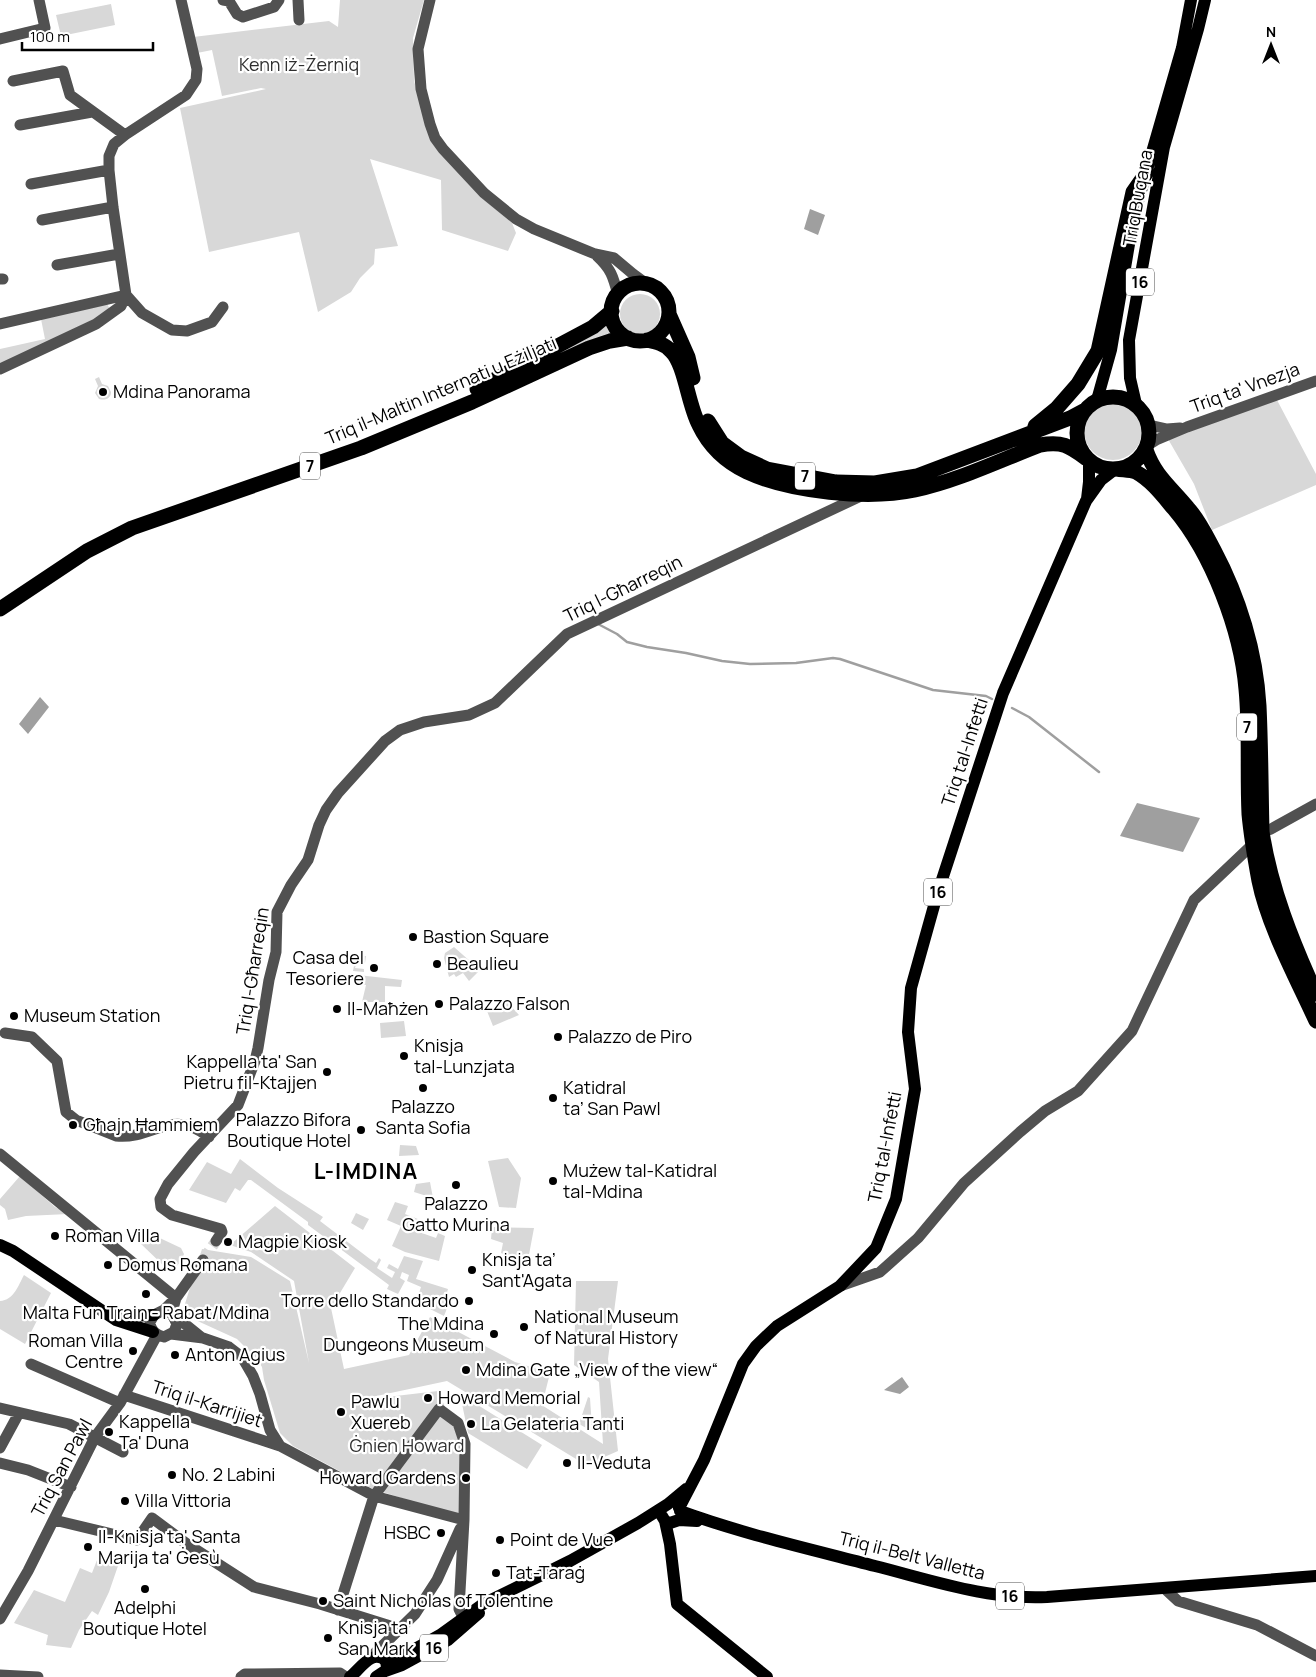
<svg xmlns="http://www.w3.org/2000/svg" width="1316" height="1677" font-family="Manrope,sans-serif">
<rect width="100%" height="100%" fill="#fff"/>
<path fill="#d8d8d8" d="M340,0H424L413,38L414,81L431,139L481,197L512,223L516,233L508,251L442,230L441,180L370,159L398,246L375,249L374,264L360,278L351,292L318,312L299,232L209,252L180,108L266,89L261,88L222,96L212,50L197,53L193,37L329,21L338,27Z
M111,4L115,25L61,36L56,15Z
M620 314a20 20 0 1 1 40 0a20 20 0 1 1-40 0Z
M106,302L111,311L0,365V349L45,339L41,319Z
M606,323L612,334L555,357L553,353Z
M99,377L102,384L108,386L111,392C111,398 106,401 99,399L95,393L98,386L95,379Z
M1277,400L1316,474V485L1212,530L1194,484L1168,439Z
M1084 431a29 29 0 1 1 58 0a29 29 0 1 1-58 0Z
M454,947L480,970L469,981L463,973L456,977L454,974L449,977L444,958L445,953Z
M356,956H366L365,963L357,962L355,968L364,969V972L353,971Z
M358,975L402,980L401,987L385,986V1002H362L366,985L356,983Z
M507,1002L519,1015L493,1026L487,1011Z
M404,1021L406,1036L381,1038L380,1023Z
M400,1145L416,1146L419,1155L399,1156Z
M508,1158L521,1178L516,1208L499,1207L488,1161Z
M240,1159L278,1188L323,1217L320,1221L370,1259L376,1263L379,1258L381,1260L377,1268L392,1278L395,1272L387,1268L389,1264L398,1269L404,1256L423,1261L416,1279L448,1289L446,1296L451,1298L444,1316L416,1302L421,1287L407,1281L409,1275L402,1272L400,1278L405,1281L398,1294L387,1289L389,1285L308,1225V1222L251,1180H248L240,1191L235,1188L226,1203L189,1190L207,1162L231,1174Z
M20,1176L55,1207L68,1214L26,1216L8,1220L5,1209L0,1205V1199Z
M430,1182L433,1198L414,1192L416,1184Z
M395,1202L408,1206L405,1214L423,1221L419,1232L436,1238L438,1233L445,1236L439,1261L405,1252L392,1246L401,1226L387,1220Z
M275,1206L355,1268L331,1308L344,1369L409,1355L430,1317L515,1362L550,1373L545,1393L539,1392L537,1402L603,1444L599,1382L574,1365L576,1281H618L608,1359L618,1451L586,1465L447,1381L353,1401L438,1391L461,1443L462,1517L373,1489L293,1446L280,1433L264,1380L262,1367L256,1358L237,1339L191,1318L185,1312L184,1307L202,1249L251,1257L290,1281L309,1363L294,1281L251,1252L230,1245Z
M356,1213L369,1219L363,1230L351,1223Z
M492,1227L534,1228L528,1260L521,1259L518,1269L503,1265L505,1255L501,1253L503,1243L491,1239Z
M147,1232L181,1248L184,1254L181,1262L174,1268L165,1267L140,1243L138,1237L140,1234Z
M24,1275L51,1293L25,1344L0,1329V1301C14,1300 18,1286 24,1275Z
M460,1394L542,1445L527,1469L468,1433Z
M588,1397L590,1398L592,1428L590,1430L579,1424Z
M99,1555L119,1563L109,1592L98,1615L92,1611L79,1630L71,1648L46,1645L48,1635L14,1623L34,1590L65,1602L80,1568L92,1573Z"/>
<path fill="#9f9f9f" d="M810,209L825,215L818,235L804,229Z
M40,697L49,707L28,734L19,724Z
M1137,803L1200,818L1183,852L1120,836Z
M902,1377L909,1387L900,1394L884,1390Z"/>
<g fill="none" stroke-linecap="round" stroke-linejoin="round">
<path stroke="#9f9f9f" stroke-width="2.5" d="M598,624L617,634L627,642L647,647L686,653L722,661L750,664L796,663L833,658L840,659L933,690L986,696L992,699
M1012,708L1029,717L1099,772"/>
<path stroke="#d9d9d9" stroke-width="11" stroke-dasharray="11 5.5" stroke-linecap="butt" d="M203,1260L216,1241"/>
<path stroke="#515151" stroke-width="11" d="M223,0L229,1L237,14L243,17L274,7L279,0
M298,0L299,20
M430,0L418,49L421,89L430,124L435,138L443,149L484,193L516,219L534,229L595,254L614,258L633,274L648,285
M0,39L45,28L39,0
M13,81L63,71L70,95L125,135
M20,125L92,112
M31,184L109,170
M42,220L113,207
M597,256C611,269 613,276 618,295
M57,265L119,254
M0,279H3
M126,295L113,207L109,170V156L114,144L125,135L186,95L196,80L197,69L181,0
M126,295L142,313L172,330L187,331L212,322L223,307
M0,324L126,295
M0,369L96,324L121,306L126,295
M1149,425L1167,429L1180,428
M1148,445L1156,440L1187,427L1316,381
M1262,832L1271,829L1316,804
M5,1033L32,1037L57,1061L66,1112L76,1120L116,1136C154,1140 170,1107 209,1137
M0,1154L176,1298
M216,1241L222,1232L221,1229L172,1215L161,1207L160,1199L168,1184L194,1152L238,1105L255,1061L258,1048L269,980L276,952L277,912L291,885L308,860L319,825L326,810L338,793L385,741L400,730L424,722L469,715L495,703L567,634L863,495
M840,1286L880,1272L918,1238L964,1183L1020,1132L1045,1111L1078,1091L1132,1031L1194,900L1252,845
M174,1305L176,1298L203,1260
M164,1310L172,1314L177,1324L174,1332L164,1337C156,1335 150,1331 150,1322L154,1315L164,1310L176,1298
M175,1316L201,1337
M171,1334L203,1338L229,1347L242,1357L253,1376L260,1394L270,1430L280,1446L374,1496L464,1520
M31,1364L120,1403
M124,1395L280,1446
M0,1408L69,1424L123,1452
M0,1448L19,1413
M0,1463L28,1470L71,1487
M54,1520L137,1540L152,1518L187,1544L254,1587L320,1604L400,1629
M1164,1588L1178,1601L1257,1625L1316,1656
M338,1610L374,1496L439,1409L458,1423L465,1444L464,1520L459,1609L463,1617
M0,1619L28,1571L95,1437L120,1403L157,1335
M371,1657L415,1614L437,1580L460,1529
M0,1675L38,1677
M241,1677L245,1674L340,1673L346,1677"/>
<path stroke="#000" stroke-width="12" d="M1097,400L1111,350L1134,215L1182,48L1191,0
M1136,404L1130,378L1129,340L1164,147L1198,29L1205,0
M1087,499L1089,482V460
M0,1245L13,1251L116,1320L153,1332
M113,1312L126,1316L154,1315
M679,1508L704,1460L743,1364L756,1346L777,1326L840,1286L876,1248L896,1199L915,1089L908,1032L911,988L937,895L1003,693L1086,501L1101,480L1114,470
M680,1511C743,1534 810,1549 875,1566C931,1580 988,1600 1047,1597L1316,1576
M662,1516L665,1521L670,1523L679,1520L697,1521
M665,1521L670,1544L677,1604L767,1677
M386,1661L397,1659L440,1635L483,1604L570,1561L638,1523L668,1504L686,1489
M350,1677C361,1668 373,1648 386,1661L387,1667
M376,1677L385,1671L402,1665L448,1640L479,1613"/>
<path stroke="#000" stroke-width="15" d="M611 312a29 29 0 1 1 58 0a29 29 0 1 1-58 0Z
M669,314L688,357L693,378
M647,340C656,342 665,344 671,351C685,364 688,405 699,425C709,446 726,462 747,472C790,492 868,500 915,490C957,481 1001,460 1040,445C1063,441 1069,446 1087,459
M477,389L593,327L612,311
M1077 433a36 36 0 1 1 72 0a36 36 0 1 1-72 0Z
M708,421L722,443L741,457L767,469L836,482L875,483L917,476L1070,418L1085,410
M1035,426L1057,408L1078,384L1098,351L1133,192L1147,172
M1146,450C1155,476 1171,487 1188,508C1199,520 1206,535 1214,550C1239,597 1256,652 1259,706C1261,748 1261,790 1262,832C1271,889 1292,941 1316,994
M1117,469C1123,470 1131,470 1136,472C1152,481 1163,496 1174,509C1212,554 1241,630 1246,689C1250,730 1247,772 1249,814C1251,836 1255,859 1259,881C1268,926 1297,979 1316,1021
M0,609L87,551L132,528L361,448L472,402L589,348L610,341L628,338"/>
</g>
<g fill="#000" stroke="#fff" stroke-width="2">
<circle cx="103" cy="392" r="5"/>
<circle cx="413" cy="937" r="5"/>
<circle cx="437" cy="964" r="5"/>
<circle cx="374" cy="968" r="5"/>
<circle cx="439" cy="1004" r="5"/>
<circle cx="337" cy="1009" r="5"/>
<circle cx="14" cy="1016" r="5"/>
<circle cx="558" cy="1037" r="5"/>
<circle cx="404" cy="1056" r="5"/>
<circle cx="327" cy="1072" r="5"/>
<circle cx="423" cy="1088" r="5"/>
<circle cx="553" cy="1098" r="5"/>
<circle cx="73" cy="1125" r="5"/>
<circle cx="361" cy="1130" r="5"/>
<circle cx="553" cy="1181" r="5"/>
<circle cx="456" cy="1185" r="5"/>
<circle cx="55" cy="1236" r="5"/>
<circle cx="228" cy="1242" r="5"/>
<circle cx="108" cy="1265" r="5"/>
<circle cx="472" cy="1270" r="5"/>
<circle cx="146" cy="1294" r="5"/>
<circle cx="469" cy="1301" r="5"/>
<circle cx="524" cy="1327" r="5"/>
<circle cx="494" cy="1334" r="5"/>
<circle cx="133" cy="1351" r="5"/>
<circle cx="175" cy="1355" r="5"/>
<circle cx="466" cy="1370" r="5"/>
<circle cx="428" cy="1398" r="5"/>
<circle cx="341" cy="1412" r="5"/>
<circle cx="471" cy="1424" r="5"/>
<circle cx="109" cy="1432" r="5"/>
<circle cx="567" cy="1463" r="5"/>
<circle cx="172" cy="1475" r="5"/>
<circle cx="466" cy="1478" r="5"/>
<circle cx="125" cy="1501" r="5"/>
<circle cx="441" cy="1533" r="5"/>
<circle cx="500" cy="1540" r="5"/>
<circle cx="88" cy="1547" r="5"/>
<circle cx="496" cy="1573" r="5"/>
<circle cx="145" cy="1589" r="5"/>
<circle cx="323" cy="1601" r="5"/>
<circle cx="328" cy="1638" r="5"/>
</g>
<g text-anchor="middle" stroke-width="4.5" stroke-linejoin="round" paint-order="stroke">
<g fill="#fff" stroke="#4c4c4c" stroke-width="1">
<rect x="1126" y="268.5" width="28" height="27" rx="4"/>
<rect x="300" y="452.5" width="20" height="27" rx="4"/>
<rect x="795" y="462.5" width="20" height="27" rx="4"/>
<rect x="1237" y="713.5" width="20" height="27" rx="4"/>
<rect x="924" y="878.5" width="28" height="27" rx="4"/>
<rect x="996" y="1582.5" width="28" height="27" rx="4"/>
<rect x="420" y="1634.5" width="28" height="27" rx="4"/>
</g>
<g font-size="16" font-weight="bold" fill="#000">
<text x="1140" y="288">16</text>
<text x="310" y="472">7</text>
<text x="805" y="482">7</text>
<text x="1247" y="733">7</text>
<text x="938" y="898">16</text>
<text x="1010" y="1602">16</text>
<text x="434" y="1654">16</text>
</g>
<g font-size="18" fill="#2f2f2f" stroke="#fff">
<text x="299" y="71">Kenn iż-Żerniq</text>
<text x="407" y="1452">Ġnien Howard</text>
</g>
<g font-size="18" fill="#000" stroke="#fff">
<text transform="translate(1138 198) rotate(-80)" y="6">Triq Buqana</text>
<text transform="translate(1245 388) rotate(-20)" y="6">Triq ta' Vnezja</text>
<text transform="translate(441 391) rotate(-23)" y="6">Triq il-Maltin Internati u Eżiljati</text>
<text transform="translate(623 589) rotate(-26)" y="6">Triq l-Għarreqin</text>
<text transform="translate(965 752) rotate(-72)" y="6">Triq tal-Infetti</text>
<text transform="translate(253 971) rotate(-81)" y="6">Triq l-Għarreqin</text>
<text transform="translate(885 1147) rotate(-79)" y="6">Triq tal-Infetti</text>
<text transform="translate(207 1404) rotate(18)" y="6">Triq il-Karrijiet</text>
<text transform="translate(62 1468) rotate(-62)" y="6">Triq San Pawl</text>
<text transform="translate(912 1556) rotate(14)" y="6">Triq il-Belt Valletta</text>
</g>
<g font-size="18" fill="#000" stroke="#fff" text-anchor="start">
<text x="113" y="398">Mdina Panorama</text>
<text x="423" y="943">Bastion Square</text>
<text x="364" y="964" text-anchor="end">Casa del<tspan x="364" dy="21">Tesoriere</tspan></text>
<text x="447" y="970">Beaulieu</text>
<text x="449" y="1010">Palazzo Falson</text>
<text x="347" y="1015">Il-Maħżen</text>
<text x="24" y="1022">Museum Station</text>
<text x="568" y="1043">Palazzo de Piro</text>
<text x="414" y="1052">Knisja<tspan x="414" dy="21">tal-Lunzjata</tspan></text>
<text x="317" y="1068" text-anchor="end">Kappella ta' San<tspan x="317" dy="21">Pietru fil-Ktajjen</tspan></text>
<text x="563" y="1094">Katidral<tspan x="563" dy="21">ta’ San Pawl</tspan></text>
<text x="423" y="1113" text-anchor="middle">Palazzo<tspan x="423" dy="21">Santa Sofia</tspan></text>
<text x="351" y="1126" text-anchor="end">Palazzo Bifora<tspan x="351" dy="21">Boutique Hotel</tspan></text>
<text x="83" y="1131">Għajn Ħammiem</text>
<text x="563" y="1177">Mużew tal-Katidral<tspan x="563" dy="21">tal-Mdina</tspan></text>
<text x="456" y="1210" text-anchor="middle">Palazzo<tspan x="456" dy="21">Gatto Murina</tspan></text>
<text x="65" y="1242">Roman Villa</text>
<text x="238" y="1248">Magpie Kiosk</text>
<text x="482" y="1266">Knisja ta’<tspan x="482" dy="21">Sant'Agata</tspan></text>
<text x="118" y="1271">Domus Romana</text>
<text x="459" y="1307" text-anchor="end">Torre dello Standardo</text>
<text x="146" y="1319" text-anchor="middle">Malta Fun Train - Rabat/Mdina</text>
<text x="534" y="1323">National Museum<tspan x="534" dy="21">of Natural History</tspan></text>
<text x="484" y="1330" text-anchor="end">The Mdina<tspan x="484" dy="21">Dungeons Museum</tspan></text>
<text x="123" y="1347" text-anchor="end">Roman Villa<tspan x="123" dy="21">Centre</tspan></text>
<text x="185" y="1361">Anton Agius</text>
<text x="476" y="1376">Mdina Gate „View of the view“</text>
<text x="438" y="1404">Howard Memorial</text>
<text x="351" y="1408">Pawlu<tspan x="351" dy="21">Xuereb</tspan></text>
<text x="119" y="1428">Kappella<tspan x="119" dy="21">Ta' Duna</tspan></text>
<text x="481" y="1430">La Gelateria Tanti</text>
<text x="577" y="1469">Il-Veduta</text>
<text x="182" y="1481">No. 2 Labini</text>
<text x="456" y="1484" text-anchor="end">Howard Gardens</text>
<text x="135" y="1507">Villa Vittoria</text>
<text x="431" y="1539" text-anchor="end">HSBC</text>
<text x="98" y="1543">Il-Knisja ta' Santa<tspan x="98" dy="21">Marija ta' Ġesù</tspan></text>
<text x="510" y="1546">Point de Vue</text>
<text x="506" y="1579">Tat-Taraġ</text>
<text x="333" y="1607">Saint Nicholas of Tolentine</text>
<text x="145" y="1614" text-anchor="middle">Adelphi<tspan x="145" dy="21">Boutique Hotel</tspan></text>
<text x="338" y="1634">Knisja ta'<tspan x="338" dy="21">San Mark</tspan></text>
</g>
<g font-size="22" font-weight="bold" letter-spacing="1" fill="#000" stroke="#fff">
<text x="366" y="1179">L-IMDINA</text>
</g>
</g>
<g transform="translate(1271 45)" stroke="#ffffff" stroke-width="4" paint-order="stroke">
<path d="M0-4L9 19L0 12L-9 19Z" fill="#000000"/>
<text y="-8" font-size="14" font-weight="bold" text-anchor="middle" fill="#000000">N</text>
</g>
<path d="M22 42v8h131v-8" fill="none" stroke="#000000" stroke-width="2.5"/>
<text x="30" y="42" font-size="15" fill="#000000" stroke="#ffffff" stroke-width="4" paint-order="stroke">100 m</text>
</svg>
